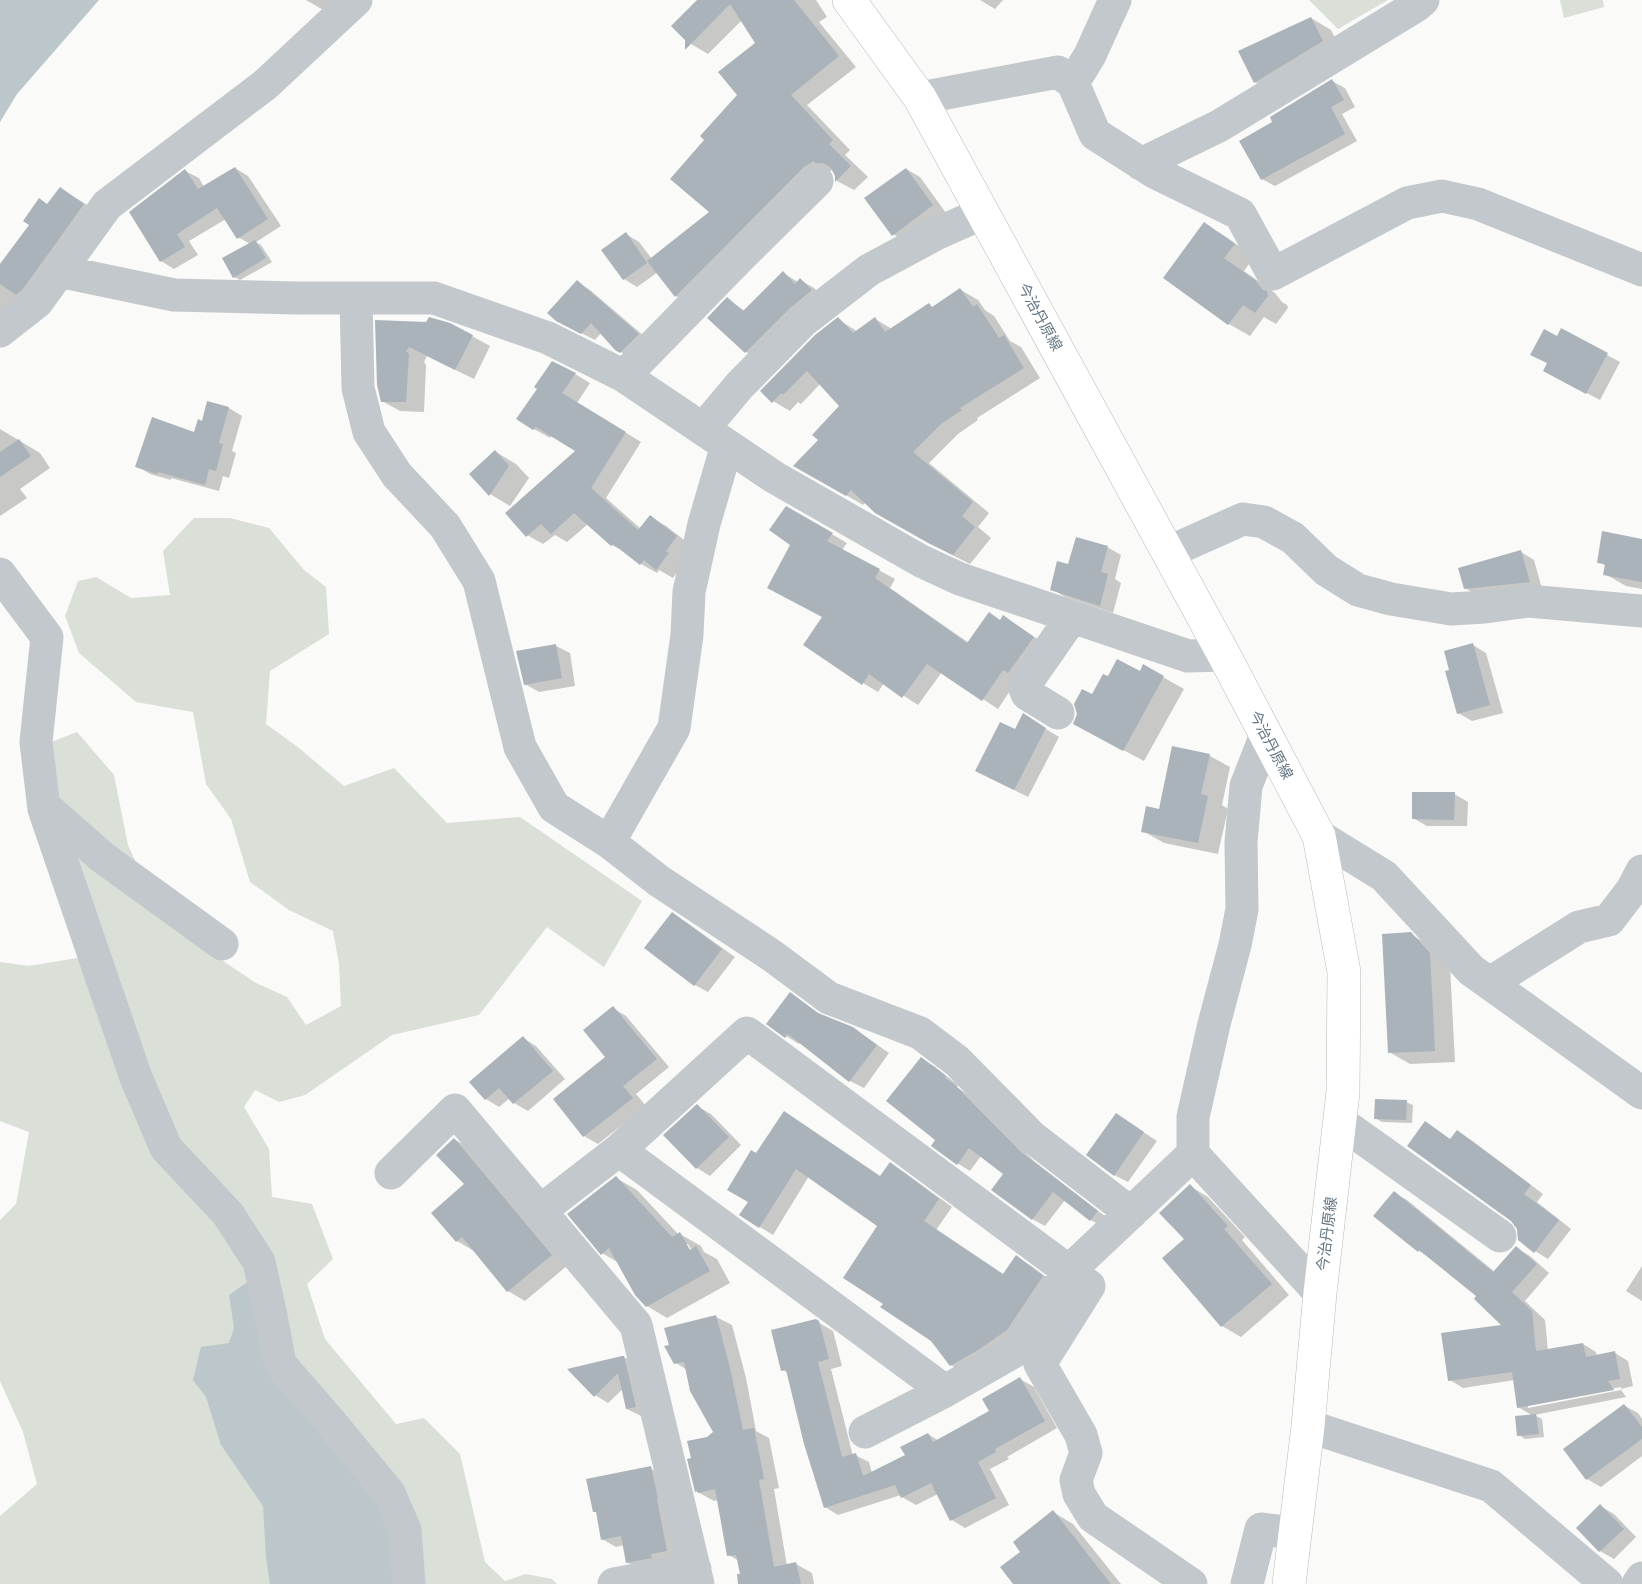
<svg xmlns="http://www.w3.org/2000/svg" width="1642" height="1584" font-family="Rubik,'Noto Sans JP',sans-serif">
<rect width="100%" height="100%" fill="#fafaf8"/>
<path fill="#dadfd7" d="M1309,0H1388L1338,29Z
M1560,0H1603L1604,7L1564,18Z
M194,518H230L269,528L304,570L326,587L329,634L270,671L266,724L299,748L344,786L394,768L447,823L520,817L642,901L604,967L547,927L479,1015L392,1035L305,1095L279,1102L255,1090L244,1107L269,1149L272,1197L312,1204L333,1259L307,1284L325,1339L396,1424L424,1418L460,1454L485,1562L505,1581L526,1574L552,1579L557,1584H383L276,1503L285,1584H0V1516L37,1484L23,1432L0,1381V1220L16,1204L29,1132L0,1121V962L29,966L107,953L77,871L46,744L77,732L114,775L128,845L154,903L217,957L256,983L287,997L306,1025L341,1006L339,964L333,931L289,910L250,882L231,819L206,784L193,712L136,702L79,653L65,616L78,581L96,577L131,598L170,595L163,551Z"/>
<path fill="#bbc7cb" d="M0,0H99L17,94L0,122Z
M253,1278L268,1366L372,1494L391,1537L394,1584H270L266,1557L263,1506L221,1445L206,1397L193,1380L201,1347L229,1343L234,1328L229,1295Z"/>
<path fill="#0003" fill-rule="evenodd" d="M306,0H356L337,18Z
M699,0H816L827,17L819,22L856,67L807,105L850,150L845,155L868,177L854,190L837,181L836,175L832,170L822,177L693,306L676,296L658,272L637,287L624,279L626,234L639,242L652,259L712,213L739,95L757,43L742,20L708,54L691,44Z
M980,0H1003L995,9Z
M1311,18L1331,30L1342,53L1275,94L1255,82Z
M1332,81L1345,88L1355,107L1342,114L1357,141L1275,186L1262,179L1274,123Z
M235,168L248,176L281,226L256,242L261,245L272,262L240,280L234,277L250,244L238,237L226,219L189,241L198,255L174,269L161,261L185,171L199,178L204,187Z
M906,169L920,177L946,213L906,242L893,234Z
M60,189L81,201L104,217L0,317V267L31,224L48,206Z
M1204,224L1225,236L1254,257L1244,271L1275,293L1282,302L1287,305L1288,308L1276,324L1264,317L1250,336L1229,324L1165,277Z
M783,273L798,282L800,280L814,288L825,298L759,360L746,352L727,299L745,311Z
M577,282L590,290L651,342L634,360L616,349L601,333L595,340L571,328Z
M961,290L978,300L985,310L994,316L1010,341L1021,347L1040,378L977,418L978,420L958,434L929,463L989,513L978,527L991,538L970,564L948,553L876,512L866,502L863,505L796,466L820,440L841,406L820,384L801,404L798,402L790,411L773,401L838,319L858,332L875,319L892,329L929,305L934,308Z
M377,321L472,336L490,346L474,379L427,356L424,362L426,365L424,412L400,411L382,401Z
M1557,338L1607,355L1620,362L1600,400L1558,378Z
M575,374L590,383L577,403L641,442L606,498L641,529L650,517L666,526L692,546L684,563L673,578L659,570L657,573L641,564L628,553L611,545L588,524L567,542L555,535L543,544L527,535L577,450L552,435L550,438L534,429Z
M229,408L242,416L232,451L236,453L229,478L223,476L219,491L171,478V480L150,474L137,466L195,434L203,423Z
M0,429L40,453L50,468L20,489L27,498L0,516Z
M496,452L516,464L529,478L510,506L490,494L471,474Z
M787,508L847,543L842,550L895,579L890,588L969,643L1001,621L1018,626L1048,646L1019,677L998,709L942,672L918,705L884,683L878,692L863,683L824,617L792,544Z
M1642,540V589L1626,586L1605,574L1606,566L1599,562Z
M1107,547L1121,555L1115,579L1121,583L1113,613L1065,597L1052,589L1069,566Z
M1521,552L1534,560L1542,589L1479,596L1465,588Z
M1473,645L1486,653L1503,713L1472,721L1458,713Z
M556,646L570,653L575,686L539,692L525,684Z
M1143,666L1184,689L1144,761L1095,735L1092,696L1108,678L1140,673Z
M1023,715L1059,737L1028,797L990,778Z
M1174,748L1210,756L1230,767L1222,805L1228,809L1218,854L1164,843L1143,831L1160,811Z
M1454,794L1468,802L1467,826H1427L1413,818Z
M672,914L686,922L735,957L708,992L695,985Z
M1410,934L1431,946L1450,966L1455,1062L1410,1064L1389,1052Z
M790,994L824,1017L852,1029L866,1037L889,1053L864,1088L850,1081L800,1042L799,1044L786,1036Z
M613,1008L626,1016L669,1067L636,1094L646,1106L598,1144L584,1136L555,1099L608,1058Z
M523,1038L536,1046L565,1079L528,1111L514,1103L510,1098L499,1107L486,1099Z
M921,1059L934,1066L958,1085L957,1087L967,1094L1034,1161L1110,1220L1104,1228L1091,1220L1065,1200L1045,1226L1032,1219L1006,1174L981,1156L970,1171L957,1163L937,1139Z
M1406,1102L1413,1105L1412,1123L1382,1122L1375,1118Z
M697,1106L711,1114L741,1145L710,1176L697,1168Z
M1117,1115L1157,1141L1128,1182L1114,1175Z
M1458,1132L1471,1140L1543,1194L1537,1202L1571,1229L1548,1259L1535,1251L1519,1228L1451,1140Z
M454,1139L471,1149L568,1265L525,1301L508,1291L474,1251L457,1241L467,1184Z
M752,1152L881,1177L890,1164L904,1172L952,1207L936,1230L1004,1275L1016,1257L1030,1265L1056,1284L1020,1337L965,1373L951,1365L932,1339L885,1303L879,1226L809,1176L773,1235L741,1215L750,1201Z
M616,1178L637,1190L679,1235L680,1234L701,1246L704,1252L717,1259L730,1283L667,1318L647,1306L619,1263L602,1253ZM685,1244H688L695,1256Z
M1190,1186L1208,1197L1245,1237L1242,1240L1289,1295L1241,1337L1222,1326L1186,1240Z
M1394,1193L1407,1200L1495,1272L1516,1248L1530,1256L1549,1273L1525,1301L1545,1320L1548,1351L1583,1344L1596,1352L1597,1356L1615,1353L1628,1361L1633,1386L1621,1389V1387L1528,1405V1408L1621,1390L1626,1397L1534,1415L1542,1419L1544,1437L1525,1439L1519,1435L1533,1416L1518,1407L1515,1380L1463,1388L1450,1380L1505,1326L1478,1296L1430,1257L1419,1251L1375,1215Z
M1642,1266V1301L1626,1291Z
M716,1317L732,1325L746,1378L756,1431L769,1438L779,1488L774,1489L787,1566L796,1564L812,1573L814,1584H743L739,1561L729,1555L718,1500L714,1501L696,1491L707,1439L715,1433L687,1370L676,1363Z
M816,1321L833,1331L842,1366L831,1369L853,1456L855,1455L869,1462L872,1473L907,1456L928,1434L939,1441L991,1412L1020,1379L1034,1387L1057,1428L1007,1457L1009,1459L990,1469L1009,1505L965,1528L952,1520L938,1494L916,1505L902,1497L901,1495L838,1515L825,1507L788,1373L783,1370Z
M624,1357L637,1365L641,1416L627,1409L623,1389L608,1403L595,1395Z
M1625,1406L1638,1413L1642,1419V1456L1601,1487L1587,1479L1565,1450Z
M650,1468L664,1476L679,1558L640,1570L627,1562L624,1545L616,1547L602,1539L597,1513L594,1511Z
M1600,1506L1614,1514L1636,1537L1614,1559L1600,1551L1578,1528Z
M1053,1512L1073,1524L1121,1584H1015L1022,1552Z"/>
<path fill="#aab3b9" d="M697,0H794L839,56L791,95L833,140L829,144L851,166L835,182V176L831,168L823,163H815L814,161L804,167L675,297L647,261L709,212L670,179L704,140L700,136L737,95L718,72L755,43L730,4L685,50V40L671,26Z
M1311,17L1323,41L1254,83L1238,51Z
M1332,79L1344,100L1331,107L1345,134L1261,180L1239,141L1272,122L1270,117Z
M235,167L268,219L237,239L217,208L177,234L185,247L160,262L129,212L185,169L198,189Z
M906,168L933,205L892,236L864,198Z
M60,187L84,204L23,289L16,295L0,284V264L29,225L23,221L39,198L47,204Z
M1204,222L1235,244L1224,258L1255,280L1263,290L1267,291L1268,296L1255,313L1243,305L1228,325L1163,278Z
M626,232L647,263L623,280L601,250Z
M255,240L266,258L233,278L222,258Z
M783,271L795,284L800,278L812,290L790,308L745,353L707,318L727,297L743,311Z
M577,280L639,334L620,353L615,350L591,323L581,334L556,321L547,313Z
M960,288L973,307L977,304L999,338L1004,335L1024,368L960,408L962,410L941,424L913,452L973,502L962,516L975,527L953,555L930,544L875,513L851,490L846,496L793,466L818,440L812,435L839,406L807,371L783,395L781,393L772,403L760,391L815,335L838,317L853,333L875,317L885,332L929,303L932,307Z
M429,317L450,323L473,335L455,370L409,347L406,351L409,354L406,402H381L377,385L375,320L426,322Z
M1561,328L1608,353L1586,394L1543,371L1547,363L1530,355L1544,329L1557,336Z
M552,361L576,373L562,393L626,432L591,488L638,530L650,515L677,536L666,551L669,553L656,570L644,560L640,565L613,544L611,546L574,513L551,534L541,524L526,537L505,513L575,451L536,427L533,430L516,419L537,389L534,387Z
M207,401L229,407L219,443L223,444L216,471L209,469L205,485L158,472L157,474L135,467L152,417L194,432L198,419L202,421Z
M19,439L31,456L0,477V452Z
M495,450L509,466L489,496L469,474Z
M786,506L833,533L827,541L880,569L875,578L967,643L989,612L1000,620L1003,615L1034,637L1008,673L1003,670L982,701L927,664L902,698L869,674L862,685L803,645L822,617L767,588L790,545L769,530Z
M1602,531L1642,539V582L1603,575L1605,564L1597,563Z
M1076,537L1108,546L1101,572L1108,574L1100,606L1050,590L1057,561L1068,564Z
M1521,550L1530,582L1464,589L1458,568Z
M1473,643L1490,705L1457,714L1445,671L1449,670L1444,651Z
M556,644L562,678L524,685L516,651Z
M1117,659L1140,671L1143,664L1164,676L1123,751L1073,724L1077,714L1074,704L1082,689L1092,694L1103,674L1108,676Z
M1023,713L1046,728L1014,790L975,771L1000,722L1015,729Z
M1172,746L1210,754L1201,794L1208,796L1198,843L1141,832L1146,806L1159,809Z
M1412,792H1455L1454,820L1412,819Z
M672,912L722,949L694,986L644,948Z
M1411,932L1430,953L1435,1051L1388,1053L1382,934Z
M790,992L818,1013L853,1027L877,1045L849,1082L788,1034L785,1038L766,1024Z
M613,1006L657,1059L623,1086L633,1098L583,1137L553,1099L605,1057L583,1030Z
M523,1036L553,1071L513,1104L499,1088L485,1100L469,1082Z
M921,1057L945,1075L946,1077L945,1078L954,1084L1021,1152L1098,1211L1090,1221L1053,1192L1032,1220L991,1190L1003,1174L969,1148L957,1165L931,1146L935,1140L886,1101Z
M1375,1099L1407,1100L1406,1120L1374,1119Z
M697,1104L729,1137L696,1169L663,1135Z
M784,1111L880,1176L890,1162L939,1199L924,1221L1003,1274L1016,1255L1043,1276L1007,1330L978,1350L950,1366L931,1341L880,1307L883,1304L843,1278L877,1226L796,1169L759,1228L739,1215L748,1202L727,1190L751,1150L756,1153Z
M1116,1113L1144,1132L1114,1176L1086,1155Z
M1425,1121L1450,1139L1457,1130L1531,1185L1524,1194L1559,1220L1534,1253L1518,1240L1517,1229L1511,1221L1407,1146Z
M454,1138L552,1255L507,1292L462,1237L456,1242L431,1213L464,1184L436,1155Z
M616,1176L672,1237L680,1232L690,1250L696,1246L710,1271L646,1307L635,1295L609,1248L601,1255L567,1214Z
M1190,1184L1228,1226L1224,1229L1272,1284L1221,1327L1162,1258L1184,1239L1159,1213Z
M1394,1191L1493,1272L1516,1246L1537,1264L1512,1292L1532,1311L1536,1351L1583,1343L1586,1357L1615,1351L1620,1379L1608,1381L1614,1390L1517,1408L1512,1372L1448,1381L1441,1333L1501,1325L1474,1299L1476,1296L1419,1250L1418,1252L1373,1216Z
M716,1315L730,1368L743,1430L754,1428L764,1479L759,1480L774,1567L796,1562L801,1584H738L737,1574H740L736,1555L727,1556L715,1489L698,1493L697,1491L695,1492L687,1459L691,1458L687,1441L707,1437L713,1432L690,1391L684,1362L674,1364L664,1346L669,1345L664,1328Z
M816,1319L819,1321L829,1359L818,1362L842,1457L856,1453L863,1476L905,1455L900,1447L928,1433L933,1442L989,1411L982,1399L1020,1377L1045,1421L995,1449L996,1452L978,1462L996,1498L950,1521L931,1483L901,1498L895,1485L824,1508L804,1444L786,1370L781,1371L771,1330Z
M622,1356H624L636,1407L626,1409L618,1373L594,1397L567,1369Z
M1624,1404L1642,1427V1439L1586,1480L1563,1449Z
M1536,1414L1539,1434L1517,1436L1515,1416Z
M651,1466L658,1499H657L667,1551L651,1554L652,1558L626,1563L621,1536L601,1540L596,1512H593L586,1479Z
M1600,1504L1624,1529L1599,1552L1576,1528Z
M1053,1510L1111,1584H1013L1000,1567L1020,1552L1013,1542Z"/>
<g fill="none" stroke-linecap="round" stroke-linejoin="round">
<g stroke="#b5babe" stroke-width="34">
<path id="major" d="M849,0L920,98L1224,655L1319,836L1344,972L1343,1092L1320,1293L1308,1426L1289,1584"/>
</g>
<path stroke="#c3c8cc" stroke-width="33" d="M1073,83L1090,55L1115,0
M920,98L1058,72L1073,83L1095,134L1156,173L1240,214L1273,274L1407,203L1442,196L1478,204L1642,270
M1141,164L1219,126L1416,6L1423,0
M59,271L174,295L297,298H434L548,338L624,376L774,477L921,561L960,579L1188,656L1224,655
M356,298L358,388L369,432L397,475L445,526L479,581L520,747L554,807L609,842L674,728L687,635L689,592L704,524L727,445
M0,331L37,302L107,205L266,84L356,0
M624,376L741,256L817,181
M703,429L740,385L803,321L869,270L936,234L983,213
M1169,552L1243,519L1264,522L1293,538L1326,570L1358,590L1391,599L1451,609L1485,607L1528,601L1642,611
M0,574L47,637L36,742L44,809L135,1075L166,1148L228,1214L259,1262L271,1316L280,1364L327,1418L389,1493L405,1530L409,1584
M1058,713L1027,694L1024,686L1072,617
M44,806L102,857L222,944
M1319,836L1384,876L1471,970L1642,1093
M609,842L659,881L771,955L829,998L920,1033L957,1061L1032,1137L1131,1213
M1490,983L1579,927L1609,920L1632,890L1642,871
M1340,1122L1500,1236
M619,1150L945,1391L1015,1351L1069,1271L1193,1154L1320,1293
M1193,1154V1117L1214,1024L1235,945L1242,909L1241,842L1246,786L1266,735
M391,1173L455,1110L636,1325L698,1584
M540,1211L619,1150L747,1033L1089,1286L1040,1364L1081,1435L1086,1453L1076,1480L1079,1494L1093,1517L1191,1584
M1308,1426L1491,1486L1607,1584
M865,1432L945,1391
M614,1584L695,1569
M1247,1584L1261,1529L1294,1533
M1638,1584L1642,1578"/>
<use href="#major" stroke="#fff" stroke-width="33"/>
</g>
<g text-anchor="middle" stroke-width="6" stroke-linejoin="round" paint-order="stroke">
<g font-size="15" fill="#657683" stroke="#fff">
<text transform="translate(1040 317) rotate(61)" y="5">今治丹原線</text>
<text transform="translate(1271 745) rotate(62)" y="5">今治丹原線</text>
<text transform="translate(1327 1234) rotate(-83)" y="5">今治丹原線</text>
</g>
</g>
</svg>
